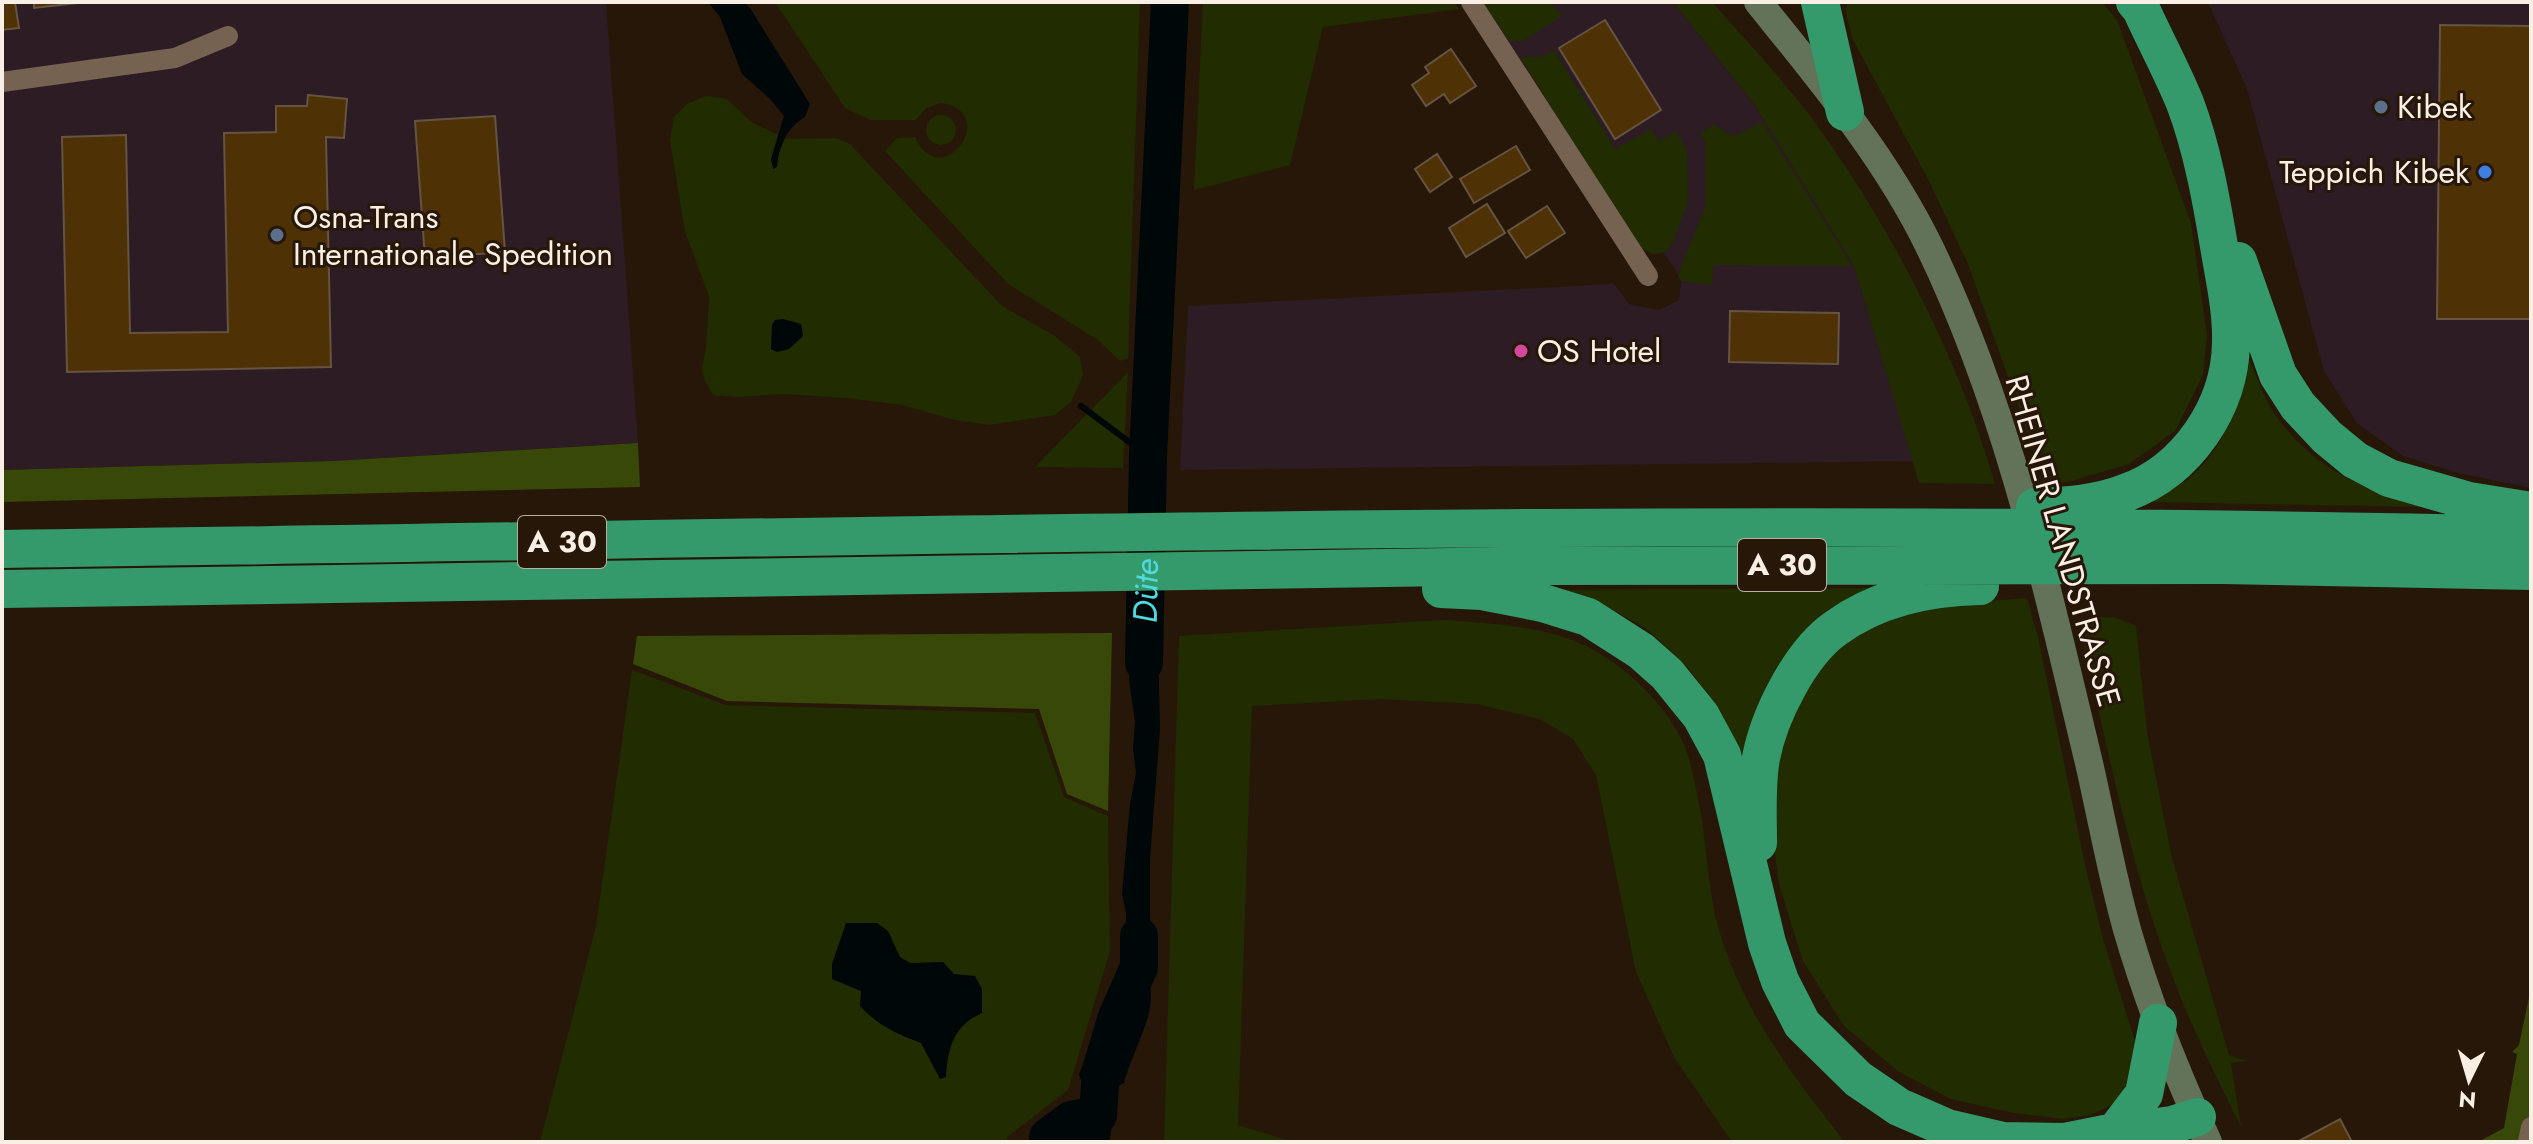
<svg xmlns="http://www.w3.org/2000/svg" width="2533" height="1144" font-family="Jost,sans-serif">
<rect width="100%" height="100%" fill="#271708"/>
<path fill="#2d1c24" d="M2,2H606L638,443L333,461L2,470Z
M1483,2H1673L1754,104L1854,266L1913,461L1180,470L1188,306L1614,284L1629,304L1659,310L1679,300L1681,282L1678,274L1664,253L1653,254L1641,248Z
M2208,2H2531V488L2458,473L2403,456L2357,423L2324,371L2247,89Z"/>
<path fill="#212c01" d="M775,2H1140L1128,358L1120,361L1098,340L1008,284L885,151L897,138L915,137C941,195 1002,112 941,103L926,108L916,120H870L845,108Z
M1203,2H1454L1459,9L1323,27L1290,165L1194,190Z
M1483,2H1550L1562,16L1523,41H1509Z
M1673,2H1712C1748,43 1787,83 1819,128C1893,231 1960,361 1995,484L1919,483L1854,266L1754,104Z
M1847,2H2102L2117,20L2191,223L2207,335L2203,375L2175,431L2129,464L2068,482L2043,483L2034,450L1968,264L1928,179L1852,38L1846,12Z
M1554,50L1615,149L1651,129L1659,141L1676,131L1687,150L1688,202L1671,247L1664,252L1653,254L1641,248L1520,58L1544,56Z
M706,96L727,99L751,122L778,135L771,159L777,167L778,154L785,139L836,138L850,144L1002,306L1055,336L1080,357L1083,375L1071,402L1055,415L989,425L951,419L902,405L846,398L784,394L737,397L713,395L704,379L702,368L706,349L709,296L685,232L670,140L674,117L687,104Z
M926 130a15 15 0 1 1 30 0a15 15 0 1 1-30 0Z
M1762,122L1852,266L1713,265L1712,285L1681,281L1678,274L1706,205V145L1701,133L1714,125L1733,136Z
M2248,357C2256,375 2263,396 2274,413C2315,472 2366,491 2434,507L2146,502C2161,494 2182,486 2194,474C2228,442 2239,401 2248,357Z
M1128,372L1123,468L1035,467Z
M1873,588L1746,770L1721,712L1688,668L1647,629L1598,602L1547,590Z
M2027,598L2038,637L2086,869L2103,939L2136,1044L2129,1086L2113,1104L2091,1115L2063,1119L2013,1113L1951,1099L1899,1072L1844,1026L1803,961L1779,885L1771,822L1776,739L1828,657L1874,625L1910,612L1949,604Z
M2114,617L2136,626L2147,732L2172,858L2229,1055L2246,1061L2231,1063L2241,1127C2217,1078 2192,1029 2173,978C2131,868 2108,751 2082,637L2085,636L2080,618Z
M1446,620C1485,623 1523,625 1560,636C1609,650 1659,694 1682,740C1690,756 1694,780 1698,798C1707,841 1707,888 1719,930C1743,1012 1793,1076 1845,1142H1732L1675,1059L1636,972L1596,775L1573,739L1540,719L1477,704L1379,699L1252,706L1238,1125L1293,1142H1164L1179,636Z
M632,670L726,705L1035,713L1064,797L1108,816L1110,951L1068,1090L1007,1137V1142H540L596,926Z"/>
<path fill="#384808" d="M638,443L640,487L2,502V470L333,461Z
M1112,633L1108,811L1067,794L1039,709L727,701L633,664L637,636Z
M2531,988V1142H2478L2504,1128L2517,1054L2512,1052L2519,1045Z"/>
<path fill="#000708" d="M708,2H744L750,8L810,104L805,117C786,128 779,147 777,167L773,169L771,159L784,116L770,99L742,74L720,17Z
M783,319L801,324L803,336L789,349L777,352L771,349L772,325L775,320Z
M1163,612L1158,646L1160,729L1150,859V987C1156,1015 1131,1054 1124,1083L1116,1087L1114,1116L1109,1142H1050C1057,1136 1074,1135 1084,1130L1093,1103L1085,1092L1079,1074L1086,1058L1113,1043L1130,993L1131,962L1126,947V913L1122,894L1130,804L1136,773L1133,749L1135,722L1129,680L1137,613Z
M846,923H877L888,931L900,957L910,963L943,962L954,974L975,976L982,989V1013C953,1026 948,1048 946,1077L940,1079L921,1043C897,1034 877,1025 860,1006L861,991L832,979V964Z"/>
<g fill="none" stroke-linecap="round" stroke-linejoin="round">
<path stroke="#000708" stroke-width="6" d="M1081,406L1148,456"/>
<g stroke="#000708" stroke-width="38">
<path id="s1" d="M1144,663L1148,456L1170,2"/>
<path d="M1048,1142V1137L1071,1120L1098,1115L1101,1070L1117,1017L1139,967V936"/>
</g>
</g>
<path fill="#4e3105" stroke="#645441" stroke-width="2" d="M2,2H15L19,28L2,30Z
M34,2H77V3L34,8Z
M1605,20L1661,110L1615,139L1559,48Z
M2440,25L2531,26V319H2437Z
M1451,49L1476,86L1450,103L1444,94L1426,106L1412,85L1429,73L1425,67Z
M308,95L347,99L344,138L326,137L331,367L67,372L62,137L126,135L130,333L228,332L224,133L276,132V106H307Z
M495,116L505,252L425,258L415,121Z
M1516,146L1530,170L1474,203L1460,179Z
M1437,154L1452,177L1430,192L1415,169Z
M1487,204L1505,233L1466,257L1449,228Z
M1547,206L1565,233L1526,258L1508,231Z
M1730,311L1839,313L1838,364L1729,362Z
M2340,1119L2352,1142H2297Z"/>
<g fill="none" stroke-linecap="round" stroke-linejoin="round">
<path stroke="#766251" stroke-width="20" d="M1471,2L1648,276
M2,82L175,58L228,36
M2528,1142L2531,1127"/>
<path stroke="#627359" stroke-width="28" d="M1758,2C1820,79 1885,156 1929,246C2008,409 2047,588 2089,763C2102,820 2112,877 2128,933C2149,1004 2177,1075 2208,1142"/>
<path stroke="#349a6c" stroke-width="38" d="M1820,2L1845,112
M2238,261L2278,375L2298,406L2327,437L2355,460L2389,478L2469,501L2531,511
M2035,507C2065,506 2097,504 2125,493C2187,471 2230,407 2231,343C2232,311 2224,277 2219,246C2211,198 2202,148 2185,103C2172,71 2155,40 2141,9L2135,2
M2,549C845,538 1688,515 2531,535
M2,589L1518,566L2222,565L2531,571
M1441,589L1482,591L1543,603L1588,617L1641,651L1667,674L1701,716L1722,755L1767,943L1780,981L1802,1024L1858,1079L1899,1107L1947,1128L2003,1141L2065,1142L2115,1132L2172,1125L2197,1117
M1758,843C1758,815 1756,785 1761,758C1769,716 1800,653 1836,628C1877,598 1930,587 1980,586
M2115,1132L2144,1094L2158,1023"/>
</g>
<g fill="#5c6f8a" stroke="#271708" stroke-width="3">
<circle cx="2381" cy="107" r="8"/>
<circle cx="277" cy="235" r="8"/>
</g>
<circle fill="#3f7fe0" stroke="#271708" stroke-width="3" cx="2485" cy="172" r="8"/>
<circle fill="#d1479c" stroke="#271708" stroke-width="3" cx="1521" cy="351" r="8"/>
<g text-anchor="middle" stroke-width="6" stroke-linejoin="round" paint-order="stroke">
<g fill="#271708" stroke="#bbaea3" stroke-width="2">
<rect x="518" y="516" width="88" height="52" rx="6"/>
<rect x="1738" y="539" width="88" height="52" rx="6"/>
</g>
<g font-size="30" font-weight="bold" fill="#faefe5">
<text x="562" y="552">A 30</text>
<text x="1782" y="575">A 30</text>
</g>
<g font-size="32" fill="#faefe5" stroke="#271708" text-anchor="start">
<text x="2397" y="118">Kibek</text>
<text x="2469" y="183" text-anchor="end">Teppich Kibek</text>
<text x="293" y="228">Osna-Trans<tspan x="293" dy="37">Internationale Spedition</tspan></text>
<text x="1537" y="362">OS Hotel</text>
</g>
<g font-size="32" fill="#faefe5" stroke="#271708">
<text transform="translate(2063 541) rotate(74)" y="11">RHEINER LANDSTRASSE</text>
</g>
<g font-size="34" font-style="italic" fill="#50d9dd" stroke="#271708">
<text dy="12" stroke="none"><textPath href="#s1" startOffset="72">Düte</textPath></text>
</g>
</g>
<rect width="2533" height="1144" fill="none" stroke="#faefe5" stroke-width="8"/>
<g transform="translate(2469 1080) rotate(185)" stroke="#271708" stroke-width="6" paint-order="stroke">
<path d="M0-6L14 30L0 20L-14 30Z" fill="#faefe5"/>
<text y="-12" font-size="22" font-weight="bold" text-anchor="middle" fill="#faefe5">N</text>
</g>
</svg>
